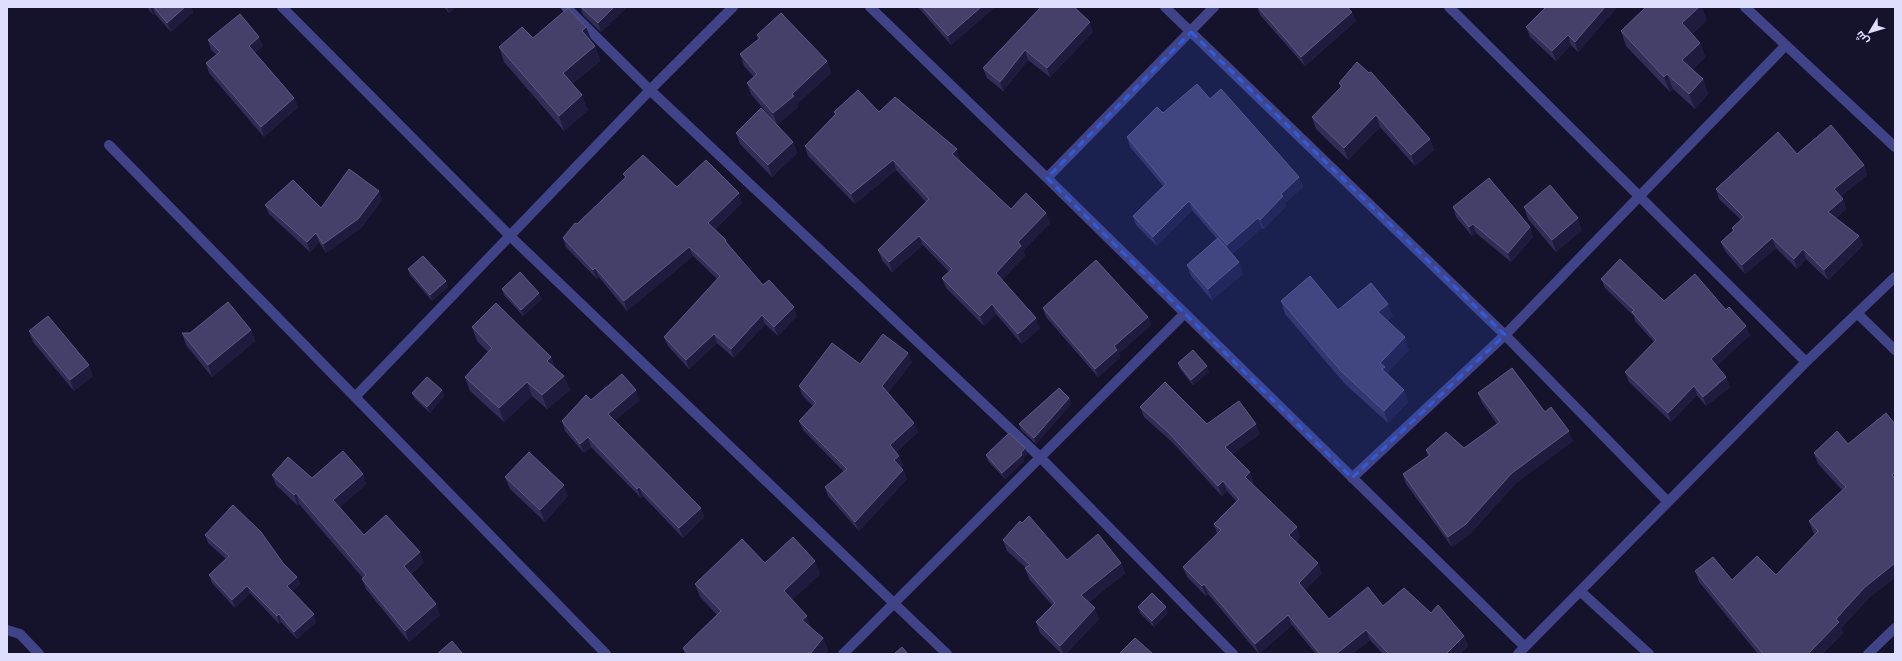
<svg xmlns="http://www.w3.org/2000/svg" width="1902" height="661" font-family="'Public Sans',Cairo,sans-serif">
<rect width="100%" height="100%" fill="#15132b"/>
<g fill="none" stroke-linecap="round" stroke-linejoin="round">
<path stroke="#404387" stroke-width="10" d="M282,7L510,236L947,654
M566,7L650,90L1040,457L1233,654
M870,7L1047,178L1525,647
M1165,7L1505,335L1668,502
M1449,7L1806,362
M1745,7L1895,147
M109,145L606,654
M1047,178L1214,7
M1857,313L1895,350
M355,397L650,90L733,7
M1352,478L1505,335L1786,45
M1580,591L1649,654
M7,630L20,634L39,654
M843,654L1184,314
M1518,654L1806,362L1895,277
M1868,654L1895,628"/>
</g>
<path fill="#322d57" d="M147,7H191L193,12L171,32L155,14L153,15Z
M444,7H456L449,13Z
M580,7H627L601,32L583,15Z
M918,7H995L951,45Z
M1041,7L1093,32L1050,77L1028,60L1003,91L987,78L983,68Z
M1257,7H1347L1356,21L1305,66L1260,15Z
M1543,7H1617L1578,52L1571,45L1556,61L1530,37L1526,27L1544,9Z
M1707,20L1692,34L1700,43L1705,57L1692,70L1703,79L1708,94L1695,109L1673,89L1670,92L1626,46L1621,31Z
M757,35L827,61L831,73L797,104L798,107L777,125L751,94L747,83L754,77L744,66L740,54L758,40Z
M533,38L592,41L591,42L595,46L600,61L572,84L588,110L564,131L504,62L499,47Z
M208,40L263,46L255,53L294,98L298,107L264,137L209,73L206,63L217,55L211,50Z
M1339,83L1430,139L1434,150L1415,166L1380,127L1348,160L1316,129L1312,117L1341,88Z
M1210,99L1299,177L1303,187L1285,203L1286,206L1264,229L1262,228L1232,254L1239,262L1243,274L1212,300L1191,276L1187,265L1217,239L1192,210L1157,246L1136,225L1133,216L1163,186L1130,147L1127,137L1163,113Z
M834,112H879L960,159L959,160L1011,209L1046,213L1050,223L1023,251L1025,256L1002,280L1040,328L1022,344L996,314L984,326L946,288L942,278L949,272L923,245L892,272L882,260L878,250L926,202L896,170L855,204L808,156L805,146L835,114Z
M736,133L793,142L797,153L772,177L740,144Z
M1797,154L1864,165L1867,175L1840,197L1843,199L1846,209L1836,218L1859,236L1863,245L1828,280L1806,259L1797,269L1776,248L1745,274L1725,251L1721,242L1733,231L1732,228L1741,220L1719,199L1716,189Z
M623,174L742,203L715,229L726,240L728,244L763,285L797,316L778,336L765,324L734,358L717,343L689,369L668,346L664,337L717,279L693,256L627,311L599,277L597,279L566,247L563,238L577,224L625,178Z
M379,191L382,200L361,228L326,253L319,242L310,252L269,214L265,205L321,208Z
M1453,207L1530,227L1533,237L1511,262L1476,233L1472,236L1456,217Z
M1524,207L1582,230L1556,252L1528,219Z
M408,269L446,281L448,287L432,301L410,275Z
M1601,279L1664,301L1726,310L1750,335L1716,366L1726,377L1730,387L1706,406L1697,395L1671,422L1629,382L1625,372L1654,342L1635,321L1634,316L1605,288Z
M502,289L542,299L523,316L504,295Z
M1281,301L1338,310L1393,316L1387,321L1409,350L1387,373L1404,390L1408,402L1388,423L1345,384L1285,314Z
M1043,308L1148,317L1151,325L1119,353L1120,358L1098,377L1046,317Z
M472,327L551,357L555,368L564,376L570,390L547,409L532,396L504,422L470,391L465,377L488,352L477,341Z
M251,330L255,341L212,377L186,345L182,333Z
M29,331L93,376L74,391L33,342Z
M912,362L888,393L918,432L896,452L899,456L903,465L901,467L903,470L907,479L859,531L828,496L825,487L844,472L803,430L799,421L813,406L802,395L799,386L860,364Z
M1178,363L1209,372L1193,385L1180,369Z
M442,390L444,396L430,413L415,399L412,393Z
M1478,393L1545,412L1573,441L1516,483L1470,534L1452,547L1406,484L1403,474L1428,456L1426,450L1464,448L1497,424L1482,403Z
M1069,398L1071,404L1036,444L1021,430L1019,424Z
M591,400H640L615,420L701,508L704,517L683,538L643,496L641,498L591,447L584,453L565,431L562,421Z
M1140,407L1207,424L1260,434L1232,454L1250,472L1253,482L1252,484L1300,537L1296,542L1322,573L1305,590L1329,619L1383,606L1431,613L1464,636L1468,646L1460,654H1383L1370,640L1352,654H1316L1292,625L1259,654L1208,594L1206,596L1187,577L1183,567L1217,534L1214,524L1236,501L1227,491L1222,496L1172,442L1144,417Z
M1837,431L1868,599L1841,628L1843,633L1822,654H1758L1699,582L1695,571L1732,580L1776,575L1815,534L1813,532L1809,521L1842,490L1818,464L1814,453Z
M1027,454L1024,458V461L1005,479L988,461L986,455Z
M363,474L366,484L340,507L364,535L424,562L411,574L440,615L409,642L366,589L362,579L363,578L299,504L298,506L276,485L272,475L312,478Z
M505,477L568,496L545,522L510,489Z
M205,535L283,563L297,577L300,584L292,591L316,622L297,639L281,622L279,624L250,593L235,608L212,583L209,575L226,559L208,543Z
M1003,540L1067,560L1121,563L1125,573L1089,602L1099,619L1066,654H1062L1040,633L1036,622L1053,606L1029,579L1025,568H1026L1007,551Z
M765,563L820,574L792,600L812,629L823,638L828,651L825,654H685L683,648L717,615L700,597L695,584Z
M1138,607L1168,613L1154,627L1140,613Z"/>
<path fill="#1f1b3e" d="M150,7H153L155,14L153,15Z
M185,7H191L193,12L171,32L167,23Z
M447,7H456L449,13Z
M614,7H627L601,32L598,23Z
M981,7H995L951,45L948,36Z
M1605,7H1617L1578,52L1575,42Z
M1699,7H1702L1707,20L1687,38L1682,23Z
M1352,12L1356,21L1305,66L1301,57Z
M1090,22L1093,32L1050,77L1047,68Z
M586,27L592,41L587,46L582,31Z
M1568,35L1571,45L1556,61L1552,51Z
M259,37L263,46L252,56L249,46Z
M1700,43L1705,57L1687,75L1682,60Z
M595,46L600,61L568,87L563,73Z
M1025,50L1028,60L1003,91L1000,82Z
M827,61L831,73L797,104L798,107L777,125L773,113L792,94Z
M1667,74L1673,89L1670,92L1664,77Z
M1703,79L1708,94L1695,109L1689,94Z
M582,95L588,110L564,131L559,116Z
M294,98L298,107L264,137L261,127Z
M1376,115L1380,127L1348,160L1344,148Z
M1430,139L1434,150L1415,166L1411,155Z
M793,142L797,153L772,177L768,165Z
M957,149L960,159L956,164L952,154Z
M893,160L896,170L855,204L851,194Z
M1864,165L1867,175L1838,199L1834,189Z
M1299,177L1303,187L1285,203L1286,206L1264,229L1260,220L1281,194Z
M379,191L382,200L361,228L326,253L323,244Z
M739,193L742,203L711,232L708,223Z
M1843,199L1846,209L1832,221L1828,212Z
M1189,201L1192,210L1157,246L1153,237Z
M1046,213L1050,223L1023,251L1025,256L999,283L996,273L1018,242Z
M1258,218L1262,228L1230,255L1227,245Z
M1578,218L1582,230L1556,252L1552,240Z
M1473,224L1476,233L1472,236L1469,227Z
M1530,227L1533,237L1511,262L1508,253Z
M316,233L319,242L310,252L307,242Z
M919,236L923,245L892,272L889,262Z
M1859,236L1863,245L1828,280L1824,270Z
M1772,238L1776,248L1745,274L1742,265Z
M689,247L693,256L627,311L624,301Z
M1803,249L1806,259L1797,269L1794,259Z
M1239,262L1243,274L1212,300L1208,289Z
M595,268L599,277L597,279L593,270Z
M446,281L448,287L432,301L430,295Z
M539,293L542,299L523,316L521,310Z
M992,304L996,314L984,326L980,316Z
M1388,304L1393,316L1383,324L1378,312Z
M794,307L797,316L778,336L774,327Z
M762,315L765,324L734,358L731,349Z
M1148,317L1151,325L1119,353L1120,358L1098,377L1095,369L1114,346Z
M1036,318L1040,328L1022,344L1018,334Z
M1746,326L1750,335L1714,369L1711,359Z
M251,330L255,341L212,377L208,365Z
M714,334L717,343L689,369L686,360Z
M1405,337L1409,350L1387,373L1389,379L1387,382L1380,363Z
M908,353L912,362L886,396L882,386Z
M551,357L556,371L547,361Z
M89,365L93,376L74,391L70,380Z
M1207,366L1209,372L1193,385L1191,380Z
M564,376L570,390L547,409L542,395Z
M1726,377L1730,387L1706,406L1703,397Z
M527,382L532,396L504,422L499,408Z
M1694,386L1697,395L1671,422L1668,413Z
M442,390L444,396L430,413L427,407Z
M636,390L640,400L612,423L608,414Z
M1404,390L1408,402L1388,423L1384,411Z
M1069,398L1071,404L1036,444L1034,438Z
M914,423L918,432L893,454L890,445Z
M1256,424L1260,434L1229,457L1225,447Z
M1569,431L1573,441L1516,483L1470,534L1452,547L1448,537L1512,473Z
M588,437L591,447L584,453L580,444Z
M1025,448L1027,454L1024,458V461L1005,479L1002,473Z
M899,456L903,465L898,470L894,460Z
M903,470L907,479L859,531L855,522Z
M1250,472L1253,482L1248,487L1245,477Z
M1895,472V485L1892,475Z
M363,474L366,484L337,510L333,500Z
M1223,481L1227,491L1222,496L1218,486Z
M564,485L568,496L545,522L540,510Z
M639,487L643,496L641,498L637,489Z
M296,493L299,504L298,506L294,495Z
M701,508L704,517L683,538L679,528Z
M1297,527L1300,537L1293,545L1289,535Z
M420,552L424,562L408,576L404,566Z
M815,561L820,574L788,604L784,591Z
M1121,563L1125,573L1085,605L1081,595Z
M1318,563L1322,573L1302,593L1299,583Z
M1895,563V578L1868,599L1841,628L1843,633L1822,654H1808L1836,619L1864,588Z
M297,577L300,584L290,594L287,586Z
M1204,584L1208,594L1206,596L1202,586Z
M247,586L250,593L235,608L232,600Z
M436,604L440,615L409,642L405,631Z
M1166,607L1168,613L1154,627L1152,621Z
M1095,608L1099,619L1066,654H1063L1060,646Z
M279,614L281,622L279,624L277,616Z
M314,614L316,622L297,639L294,632Z
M1288,615L1292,625L1259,654L1255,644Z
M807,616L812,629L802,620Z
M1366,630L1370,640L1352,654H1336Z
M1464,636L1468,646L1460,654H1446Z
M823,638L828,651L825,654H811Z"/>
<path fill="#454069" stroke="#5d5980" d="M154,7H185L167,23Z
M581,7H614L598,23Z
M922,7H981L948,36Z
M1041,7H1074L1090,22L1047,68L1025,50L1000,82L983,68Z
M1258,7H1347L1352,12L1301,57Z
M1544,7H1605L1575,42L1568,35L1552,51L1526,27L1545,8Z
M1646,7H1699L1682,23L1700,43L1682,60L1703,79L1689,94L1667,74L1664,77L1621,31Z
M568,8L586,27L582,31L595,46L563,73L582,95L559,116L499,47L522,27L533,38Z
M781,13L827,61L792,94L794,96L773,113L747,83L757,74L740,54L760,38L757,35Z
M240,14L259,37L249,46L294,98L261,127L206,63L220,52L208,40Z
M1357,62L1369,73L1371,72L1430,139L1411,155L1376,115L1344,148L1312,117L1342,86L1339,83Z
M1197,84L1210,99L1221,89L1299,177L1281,194L1283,196L1260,220L1258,218L1227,245L1189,201L1153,237L1133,216L1166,184L1127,137L1157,107L1163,113Z
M858,90L879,112L895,97L957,149L952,154L1011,209L1026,193L1046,213L1018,242L1021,246L996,273L1036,318L1018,334L992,304L980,316L942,278L952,269L919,236L889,262L878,250L929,199L893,160L851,194L805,146L836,114L834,112Z
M761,108L793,142L768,165L736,133Z
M1831,125L1864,165L1834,189L1843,199L1828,212L1859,236L1824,270L1803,249L1794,259L1772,238L1742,265L1721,242L1734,230L1732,228L1744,217L1716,189L1778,132L1797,154Z
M643,155L677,187L706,160L739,193L708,223L726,240L725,241L763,285L769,280L794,307L774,327L762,315L731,349L714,334L686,360L664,337L720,276L689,247L624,301L595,268L593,270L563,238L575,223L577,224L626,177L623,174Z
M349,169L379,191L358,219L323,244L316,233L307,242L265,205L293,180L321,208Z
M1489,178L1530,227L1508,253L1473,224L1469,227L1453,207Z
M1550,185L1578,218L1552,240L1524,207Z
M1218,238L1239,262L1208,289L1187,265Z
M423,256L446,281L430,295L408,269Z
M1620,259L1664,301L1695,274L1726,310L1729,307L1746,326L1711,359L1726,377L1703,397L1694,386L1668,413L1625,372L1656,340L1632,312L1634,310L1601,279Z
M1096,260L1148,317L1114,346L1117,350L1095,369L1043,308Z
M520,272L539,293L521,310L502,289Z
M1310,276L1338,310L1371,283L1388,304L1378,312L1405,337L1380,363L1385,367L1382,369L1404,390L1384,411L1341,371L1281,301Z
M228,302L251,330L208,365L182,333H190Z
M496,303L551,357L547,361L564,376L542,395L527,382L499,408L465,377L492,348L472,327Z
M48,316L89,365L70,380L29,331Z
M883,334L908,353L882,386L914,423L890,445L899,456L894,460L903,470L855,522L825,487L847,469L799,421L816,403L799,386L832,343L860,364Z
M1193,350L1207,366L1191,380L1178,363Z
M1512,368L1545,412L1551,407L1569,431L1512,473L1466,524L1448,537L1403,474L1430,455L1426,450L1446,432L1464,448L1500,422L1478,393Z
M622,374L636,390L608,414L701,508L679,528L639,487L637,489L588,437L580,444L562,421L586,395L591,400Z
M427,377L442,390L427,407L412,393Z
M1165,382L1207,424L1239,401L1256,424L1225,447L1250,472L1245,477L1297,527L1289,535L1318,563L1299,583L1329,619L1368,587L1383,606L1404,588L1431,613L1438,605L1464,636L1446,654H1389L1366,630L1336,654H1320L1288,615L1255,644L1204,584L1202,586L1183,567L1221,530L1214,524L1239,499L1223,481L1218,486L1168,432L1140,407Z
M1059,388L1069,398L1034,438L1019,424Z
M1886,413L1895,424V472L1892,475L1895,479V563L1864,588L1836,619L1839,622L1808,654H1763L1695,571L1713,557L1732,580L1757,556L1776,575L1818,531L1809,521L1846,487L1814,453L1837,431L1848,444Z
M1009,433L1025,448L1021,453L1022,455L1002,473L986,455Z
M343,451L363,474L333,500L364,535L386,515L420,552L404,566L436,604L405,631L362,579L366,575L296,493L294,495L272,475L288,457L312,478Z
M529,452L564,485L540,510L505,477Z
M233,505L261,532L283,563L297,577L287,586L314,614L294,632L279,614L277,616L247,586L232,600L209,575L229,556L205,535Z
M1029,516L1067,560L1098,534L1121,563L1081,595L1095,608L1060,646L1036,622L1055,603L1025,568L1030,565L1003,540L1020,521L1022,523Z
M793,537L815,561L784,591L807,616L802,620L823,638L810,654L809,652L807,654H688L683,648L721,611L695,584L742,539L765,563Z
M1152,593L1166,607L1152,621L1138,607Z
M1135,638L1153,654H1119Z
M452,641L463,654H437Z
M902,647L908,654H894Z"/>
<path fill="#305cdc" fill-opacity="0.2" stroke="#305cdc" stroke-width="3" stroke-dasharray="8 5" stroke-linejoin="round" d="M1191,32L1505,335L1352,478L1047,178Z"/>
<rect width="1902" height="661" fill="none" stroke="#e0defd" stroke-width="16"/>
<g transform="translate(1870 32) rotate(232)" stroke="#15132b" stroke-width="3" paint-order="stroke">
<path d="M0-3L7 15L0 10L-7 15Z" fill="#e0defd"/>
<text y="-6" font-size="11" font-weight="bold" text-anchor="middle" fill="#e0defd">ش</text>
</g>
</svg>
